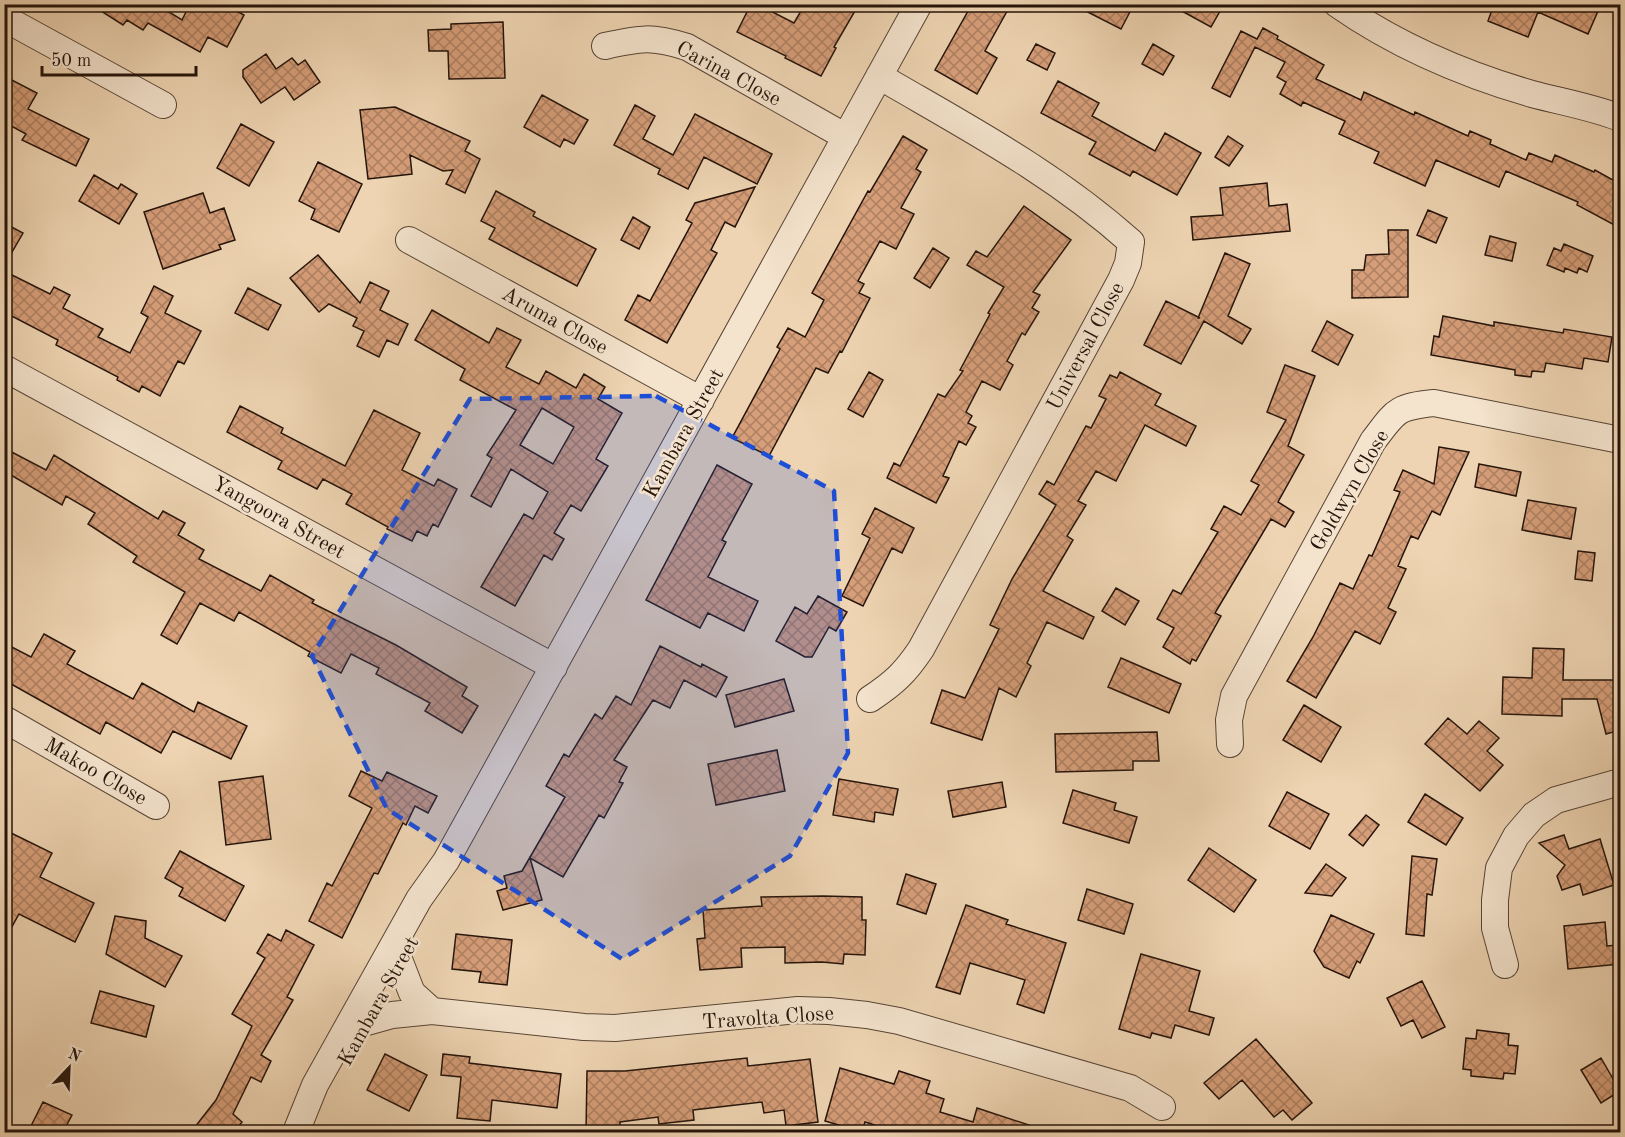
<svg xmlns="http://www.w3.org/2000/svg" width="1625" height="1137" font-family="'Old Standard TT',serif">
<defs>
<pattern id="building-cross-hatch" width="8" height="8" patternUnits="userSpaceOnUse" patternTransform="scale(1.5)"><rect width="8" height="8" fill="#d69e79"/><path d="M0 0l8 8M0 8l8-8" fill="none" stroke="#ad8061"/></pattern>
</defs>
<rect width="100%" height="100%" fill="#eed4b2"/>
<filter id="stains"><feTurbulence type="fractalNoise" baseFrequency=".00333" numOctaves="4"/><feColorMatrix values="0 0 0 0 .2 0 0 0 0 .09 0 0 0 0 .02 0 0 0 .5 -.17"/></filter>
<radialGradient id="worn" r=".72"><stop offset=".6" stop-color="#630" stop-opacity="0"/><stop offset="1" stop-color="#630" stop-opacity=".3"/></radialGradient>
<path fill="url(#building-cross-hatch)" stroke="#25140b" stroke-width="1.5" fill-rule="evenodd" d="M90,4H156L182,20L190,4H224L244,15L227,47L208,37L200,52L148,23L143,30L127,20L123,25Z
M751,4H757L794,23L805,4H859L834,47L836,48L821,76L785,58L786,56L737,32Z
M972,4H1011L985,51L997,58L977,94L935,70Z
M1072,4H1134L1121,29Z
M1169,4H1224L1211,27Z
M1494,4H1583L1598,11L1588,34L1538,12L1528,37L1488,21Z
M503,22L505,78L449,79L448,51H429L428,30L451,29V24Z
M1263,28L1278,36L1277,39L1324,65L1316,79L1361,100L1364,92L1414,115L1415,112L1468,136L1470,131L1491,140L1490,144L1526,160L1529,153L1552,162L1555,155L1594,172L1595,170L1620,184V228L1577,205L1578,202L1506,171L1499,187L1436,160L1425,186L1374,163L1379,152L1339,134L1345,121L1303,102L1301,106L1280,94L1286,82L1277,77L1285,62L1255,47L1230,97L1212,88L1241,31L1257,39Z
M1036,44L1055,53L1047,70L1027,60Z
M1153,44L1174,56L1163,75L1142,64Z
M266,54L276,69L292,58L298,65L305,60L320,82L294,100L285,87L261,103L243,77V70Z
M4,76L37,93L28,109L89,139L76,166L22,140L26,134L4,122Z
M1058,81L1099,103L1092,116L1155,151L1165,133L1201,153L1177,195L1133,171L1130,176L1089,154L1096,142L1041,113Z
M542,95L588,120L574,144L564,139L560,147L524,127Z
M635,105L655,116L643,139L673,155L695,114L772,154L757,184L704,157L688,189L658,174L660,169L614,145Z
M395,107L470,141L465,151L480,159L465,193L446,184L453,170L443,171L410,155L412,174L368,179L360,110Z
M241,124L274,142L249,186L217,168Z
M903,136L927,150L916,169L921,172L901,208L914,214L896,249L880,241L858,281L864,284L859,293L870,298L842,352L840,351L828,373L816,368L769,456L732,438L780,349L777,347L788,328L805,337L824,300L812,293L868,191L870,192Z
M1228,136L1243,146L1229,166L1215,157Z
M318,162L362,184L339,232L311,219L315,209L299,201Z
M94,175L118,189L121,184L137,194L119,224L79,201Z
M1267,183L1269,206L1287,204L1290,231L1193,240L1191,217L1223,215L1220,188Z
M755,187L735,227L725,222L711,250L717,253L667,343L625,320L638,295L650,301L692,223L686,220L695,203Z
M496,191L535,212L533,216L596,249L577,286L489,239L495,228L481,221Z
M203,193L210,213L224,208L235,240L219,245L221,249L163,269L144,212Z
M1024,206L1071,240L1033,292L1040,295L1032,308L1039,312L1025,335L1022,333L1007,361L1013,365L1000,390L982,381L966,412L972,416L968,423L976,427L966,445L959,441L943,476L949,478L936,503L887,478L894,463L900,466L938,394L945,397L963,371L960,370L990,314L988,313L1004,287L967,265L976,251L987,257Z
M1428,210L1447,218L1436,243L1417,235Z
M633,217L650,227L639,249L621,240Z
M4,223L23,233L4,266Z
M1388,230H1408V297L1352,298V270H1364L1366,255L1389,254Z
M1490,236L1516,243L1512,261L1485,255Z
M1564,244L1593,256L1587,272L1579,268L1577,273L1565,268L1564,272L1547,265L1554,248L1561,251Z
M933,248L949,258L930,288L914,278Z
M1225,253L1250,264L1228,316L1251,329L1242,344L1204,321L1181,364L1144,345L1166,301L1200,318H1198Z
M318,255L360,303L370,282L389,291L380,310L408,324L398,345L387,340L379,357L357,346L364,331L353,326L357,318L329,304L319,312L290,278Z
M4,271L50,294L54,287L70,295L63,308L103,329L98,337L130,353L148,317L141,313L154,286L173,296L165,313L201,331L184,364L178,361L160,396L142,386L139,392L117,380L118,377L56,345L58,340L4,312Z
M248,288L281,305L268,330L235,313Z
M432,310L489,343L497,328L521,340L506,367L539,384L546,371L576,388L584,374L605,387L598,399L622,413L596,459L608,466L581,511L571,505L554,533L564,539L552,560L544,555L515,606L481,587L524,514L533,519L548,492L511,469L491,507L471,496L492,458L487,455L516,410L460,380L465,369L415,340ZM542,408L574,427L553,464L520,445Z
M1443,316L1494,326V322L1563,333L1564,329L1612,337L1608,362L1584,358L1582,369L1546,363L1544,372L1532,371L1531,377L1515,375V370L1431,355L1434,336L1439,337Z
M1327,321L1353,335L1338,365L1312,351Z
M1285,365L1315,376L1288,446L1304,455L1278,502L1294,512L1285,527L1271,519L1215,613L1221,616L1196,661L1192,659L1190,664L1163,647L1174,628L1157,619L1173,590L1181,594L1218,532L1211,529L1224,506L1241,515L1259,485L1251,481L1286,420L1267,412Z
M869,372L883,380L863,417L848,409Z
M1120,372L1161,394L1155,405L1196,426L1186,446L1145,425L1116,481L1096,471L1078,501L1086,505L1067,536L1073,540L1043,591L1094,617L1083,639L1047,622L1027,663L1031,666L1016,697L999,688L982,740L931,723L942,690L965,698L999,629L990,625L1012,579L1056,505L1039,494L1047,481L1054,485L1086,426L1091,428L1106,399L1099,396L1110,375L1117,378Z
M240,406L283,428L281,433L345,466L374,410L420,433L402,470L434,486L438,479L457,489L438,527L433,524L427,536L417,531L412,541L387,529L388,527L346,504L352,494L323,479L317,489L278,469L282,461L227,432Z
M1439,447L1469,452L1440,515L1432,511L1418,539L1411,536L1398,566L1406,569L1388,608L1396,612L1380,644L1355,631L1316,698L1287,681L1313,637L1340,583L1353,589L1369,555L1372,556L1400,492L1394,490L1403,470L1434,484Z
M4,448L46,470L54,455L158,519L163,511L185,523L178,535L204,550L199,559L261,591L270,575L314,600L312,603L396,645L467,687L462,696L478,706L462,733L425,711L430,703L376,674L379,668L351,654L341,673L308,656L310,652L239,612L234,621L200,603L177,644L161,635L185,592L133,562L137,556L88,524L95,513L66,496L62,505L4,471Z
M1479,464L1521,472L1516,496L1475,487Z
M717,465L752,484L722,540L726,542L708,577L758,601L744,631L708,613L700,628L646,600Z
M1528,500L1576,508L1571,539L1522,530Z
M875,508L914,528L902,553L892,548L863,606L842,596L870,538L862,534Z
M1578,551L1595,553L1592,581L1575,579Z
M1116,588L1139,601L1125,625L1102,611Z
M818,596L847,612L836,631L829,627L812,657H805L776,641L795,607L807,614Z
M44,634L75,651L67,664L133,699L142,683L194,712L198,702L247,726L231,759L173,731L161,753L106,722L100,734L4,680V643L31,657Z
M660,646L701,667L702,664L727,677L716,697L684,680L670,708L653,700L614,760L627,767L619,782L623,783L604,818L599,815L563,877L530,858L542,900L503,910L497,891L507,888L504,876L522,871L565,797L546,786L564,754L569,757L595,714L602,719L616,696L631,705Z
M1533,648L1564,649L1563,680H1620V730L1606,734L1597,699H1562V716L1502,714L1503,677L1532,678Z
M1121,658L1181,684L1169,713L1108,687Z
M784,679L794,711L735,727L726,695Z
M1304,705L1341,727L1321,762L1283,740Z
M1448,718L1467,734L1479,721L1499,738L1487,751L1503,765L1480,791L1425,744Z
M1157,732L1159,761H1133V770L1056,772L1055,734Z
M777,750L785,791L716,805L708,764Z
M361,771L382,781L387,772L437,796L428,813L415,806L406,825L403,823L378,874L374,873L342,938L309,921L327,883L332,886L372,808L349,796Z
M263,776L271,839L226,845L219,782Z
M839,779L898,789L893,815L875,812L874,822L833,815Z
M1002,782L1006,807L953,817L948,791Z
M1073,790L1116,803L1114,810L1137,817L1129,843L1063,823Z
M1287,792L1329,814L1310,849L1269,826Z
M1425,794L1463,818L1446,845L1408,822Z
M1366,815L1379,825L1363,846L1349,835Z
M9,832L52,853L40,877L94,903L75,942L19,914L4,941V841Z
M1564,835L1569,849L1600,839L1614,885L1583,895L1580,884L1562,890L1557,876L1565,865L1539,843Z
M1209,848L1256,880L1234,912L1188,880Z
M180,851L244,886L225,921L179,896L183,888L165,878Z
M1412,856L1437,859L1432,895L1427,894L1424,936L1406,934Z
M1326,864L1346,878L1332,896L1305,893Z
M906,874L936,884L926,914L897,904Z
M1087,889L1133,904L1124,934L1078,920Z
M823,896L862,897V920H866L865,955L844,954L843,964L822,962L785,963V947L741,948L742,967L700,970L697,939L705,938L703,910L762,906L761,897Z
M966,905L1008,920L1006,924L1066,943L1044,1013L1017,1004L1025,980L970,963L960,994L936,987Z
M1331,915L1374,934L1360,963L1357,961L1349,978L1324,967L1314,951Z
M115,916L146,921L145,938L182,956L165,987L106,954Z
M1605,922L1607,946L1618,945L1620,964L1568,969L1564,926Z
M286,930L314,945L287,997L293,1000L261,1055L271,1061L261,1082L251,1077L233,1114L242,1122L234,1132H191L216,1100L252,1026L232,1014L265,958L257,953L268,934L281,941Z
M456,934L512,940L507,985L479,982L481,972L452,969Z
M1141,954L1200,971L1189,1011L1214,1018L1209,1035L1175,1025L1171,1038L1152,1033L1150,1038L1119,1029Z
M1422,981L1445,1027L1422,1038L1413,1020L1401,1026L1387,998Z
M100,991L154,1006L146,1037L91,1023Z
M1477,1030L1509,1034L1508,1045L1518,1046L1515,1074L1504,1073L1503,1079L1471,1076V1070L1463,1069L1466,1038L1476,1039Z
M1256,1039L1312,1103L1292,1120L1283,1110L1274,1117L1242,1080L1219,1099L1204,1083Z
M385,1054L427,1075L409,1111L367,1090Z
M443,1054L470,1057L469,1063L561,1074L557,1108L492,1100L490,1121L457,1118L461,1077L441,1075Z
M747,1058L748,1066L810,1059L818,1122L786,1126L784,1110L764,1113L762,1102L693,1110L694,1120L659,1124L658,1117L620,1122V1132H586L587,1071H625Z
M1601,1058L1620,1091L1601,1103L1581,1070Z
M840,1068L894,1084L899,1071L930,1081L926,1093L944,1099L940,1112L973,1122L977,1108L1038,1128L1037,1132H896L865,1122L862,1132L825,1121Z
M43,1102L72,1115L63,1132H28Z"/>
<g fill="none" stroke-linecap="round" stroke-linejoin="round">
<g stroke="#574435" stroke-width="28">
<path id="minor" d="M1337,4C1397,46 1463,74 1532,94C1562,102 1592,107 1620,118
M4,18L163,105
M605,46C641,38 651,36 687,47L846,137
M409,240L701,400
M4,368L554,667
M870,699C894,683 905,673 921,649L1121,280L1128,263L1131,242C1054,173 968,128 879,76
M4,719L156,806
M1230,744L1229,720L1234,696L1373,441C1396,411 1395,407 1434,403L1620,440
M400,962L412,993L432,1011
M1505,965L1495,928V900L1499,868L1516,836L1534,815L1556,800L1620,782
M367,1022L392,1015L432,1011L584,1027L615,1028L798,1010L829,1011L867,1015L899,1021L1130,1088L1162,1107
M296,1132L315,1085L419,899L446,861L919,4"/>
</g>
<use href="#minor" stroke="#f4e3cd" stroke-width="26"/>
</g>
<path fill="#1d4ed8" fill-opacity="0.2" stroke="#1d4ed8" stroke-width="4.5" stroke-dasharray="12 8" stroke-linejoin="round" d="M656,396L834,491L848,753L790,856L622,959L387,809L312,656L470,399Z"/>
<g text-anchor="middle" stroke-width="5" stroke-linejoin="round" paint-order="stroke">
<g font-size="21" fill="#25140b" stroke="#f4e3cd">
<text transform="translate(729 73) rotate(28)" y="7">Carina Close</text>
<text transform="translate(555 320) rotate(29)" y="7">Aruma Close</text>
<text transform="translate(1085 346) rotate(-62)" y="7">Universal Close</text>
<text transform="translate(683 433) rotate(-61)" y="7">Kambara Street</text>
<text transform="translate(1349 490) rotate(-60)" y="7">Goldwyn Close</text>
<text transform="translate(279 517) rotate(29)" y="7">Yangoora Street</text>
<text transform="translate(96 771) rotate(30)" y="7">Makoo Close</text>
<text transform="translate(378 1001) rotate(-61)" y="7">Kambara Street</text>
<text transform="translate(768 1017) rotate(-4)" y="7">Travolta Close</text>
</g>
</g>
<rect width="1625" height="1137" fill="none" stroke="#eed4b2" stroke-width="24"/>
<rect x="6" y="6" width="1613" height="1125" fill="none" stroke="#25140b" stroke-width="3"/>
<rect x="12" y="12" width="1601" height="1113" fill="none" stroke="#25140b" stroke-width="1.5"/>
<g transform="translate(69 1068) rotate(23)" stroke="#f4e3cd" stroke-width="4.5" paint-order="stroke">
<path d="M0-4.5L10 22L0 15L-10 22Z" fill="#25140b"/>
<text y="-9" font-size="16" font-weight="bold" text-anchor="middle" fill="#25140b">N</text>
</g>
<path d="M42 66v9h154v-9" fill="none" stroke="#25140b" stroke-width="3"/>
<text x="51" y="66" font-size="18" fill="#25140b" stroke="#f4e3cd" stroke-width="4.5" paint-order="stroke">50 m</text>
<rect width="100%" height="100%" filter="url(#stains)"/>
<rect width="100%" height="100%" fill="url(#worn)"/>
</svg>
